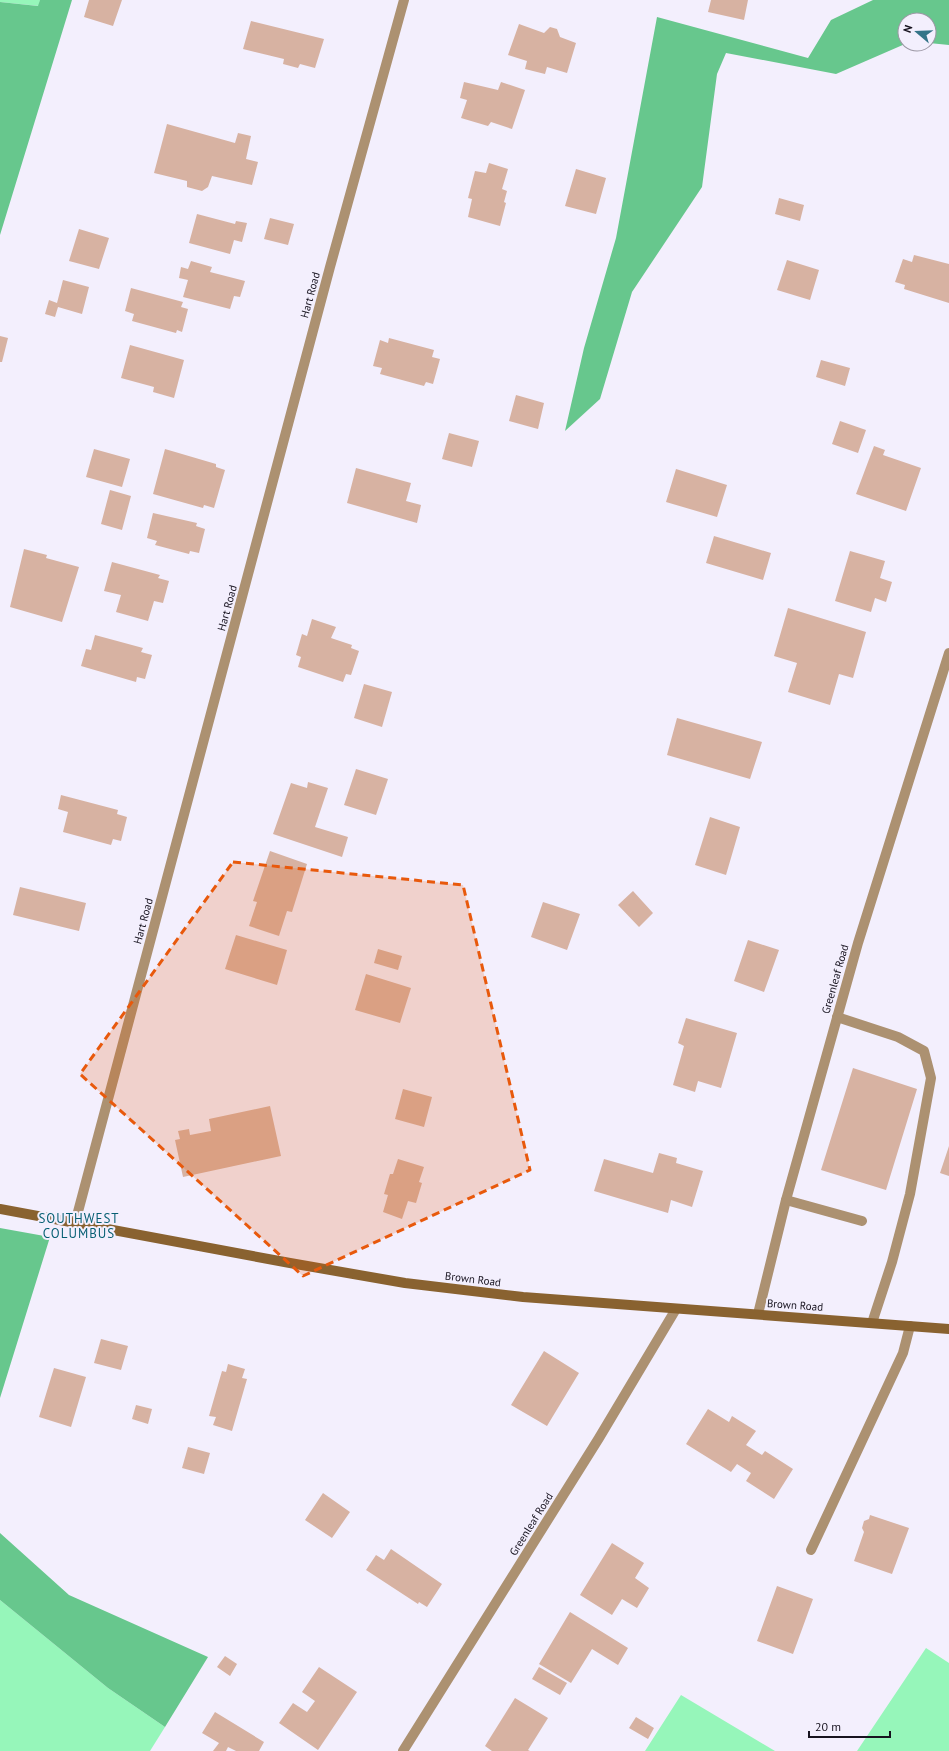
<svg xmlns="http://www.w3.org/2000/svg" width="949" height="1751" font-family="'PT Sans',sans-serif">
<rect width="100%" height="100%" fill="#f3effd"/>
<path fill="#96f6ba" d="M0,0H40L39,6L0,2Z
M0,1600L108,1688L165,1727L150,1751H0Z
M926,1648L949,1663V1751H857Z
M681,1695L775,1751H645Z"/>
<path fill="#67c78d" d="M40,0H72L0,235V2L38,6Z
M873,0H949V45L929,43V20H905V44L836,74L726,53L717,74L702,187L632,292L600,399L565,431L584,348L616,238L657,17L808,58L831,20Z
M0,1228L50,1237L0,1398Z
M0,1533L69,1595L208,1657L165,1727L108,1688L0,1600Z"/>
<path fill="#d7b2a2" d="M89,0H122L113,26L84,17Z
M711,0H748L744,20L708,12Z
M251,21L324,39L315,68L300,64L298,68L283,64L284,59L243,49Z
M519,24L544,33L550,27L557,29L560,37L576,43L567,73L547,67L545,74L525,69L527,61L508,55Z
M464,82L498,90L501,82L525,90L512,129L491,122L488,126L461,118L467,100L460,98Z
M167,124L235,143L238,133L251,136L246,159L258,162L252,185L212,176L208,187L202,191L187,187V181L154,173Z
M489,163L508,169L502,189L507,191L504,202L506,203L500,226L468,217L472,199L468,198L475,171L486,173Z
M576,169L606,178L596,214L565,206Z
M779,198L804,205L800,221L775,214Z
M197,214L235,224L236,221L247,223L242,242L234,240L230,254L189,243Z
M270,218L294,224L288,245L264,239Z
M79,229L109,238L99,269L69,261Z
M914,255L949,264V303L904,289L905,285L895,282L903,259L912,262Z
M787,260L819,270L810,300L777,290Z
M191,261L212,267L210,272L245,281L240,297L234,296L230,309L183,297L188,280L179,278L181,267L188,269Z
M63,280L89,287L82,314L58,307L55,317L45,314L49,300L57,303Z
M131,288L183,302L181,307L188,309L182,332L177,330L176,333L132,321L134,314L125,311Z
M0,336L8,338L2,362H0Z
M389,338L434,350L432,357L440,359L433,384L426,382L424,386L380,374L382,368L373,366L380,340L388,343Z
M130,345L184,360L174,398L153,392L154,387L121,378Z
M821,360L850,368L845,386L816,377Z
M516,395L544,403L538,429L509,421Z
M840,421L866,430L858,453L832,444Z
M449,433L479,441L472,467L442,459Z
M874,446L885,450L883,455L921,468L906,511L856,494Z
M94,449L130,459L122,487L86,477Z
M165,449L216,464V467L225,470L214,508L204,505L203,508L153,494Z
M356,468L411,483L406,501L421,505L417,523L347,503Z
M676,469L727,485L717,517L666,502Z
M110,490L131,496L122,530L101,524Z
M153,513L197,523L196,526L205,529L199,553L190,551L189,554L155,545L157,541L147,538Z
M714,536L771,553L763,580L706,563Z
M24,549L47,555L46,558L79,567L62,622L10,607Z
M850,551L885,561L880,578L892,582L886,602L875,598L871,612L835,601Z
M112,562L160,575L158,578L169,581L163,603L154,601L148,621L116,612L121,595L104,591Z
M788,608L866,632L853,678L839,674L830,705L788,692L797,663L774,656Z
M312,619L336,627L331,638L352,645L351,648L359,651L351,675L346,674L343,682L298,667L301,657L296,655L302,634L307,636Z
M95,635L143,648L141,652L152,655L145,679L137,677L136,682L81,666L86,649L91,650Z
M364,684L392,692L382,727L354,718Z
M677,718L762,742L750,779L667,755Z
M356,769L388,779L376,815L344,805Z
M308,782L328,788L315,827L348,837L342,857L273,834L291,783L307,788Z
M61,795L118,810L117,814L127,817L121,841L113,839L111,845L63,832L68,812L58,809Z
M710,817L740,827L726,875L695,865Z
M270,851L307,864L292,912L287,911L279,936L249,926L257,902L253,901Z
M20,887L86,903L79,931L13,915Z
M633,891L653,913L639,927L618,905Z
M543,902L580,914L567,950L531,937Z
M236,935L287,950L277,985L225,969Z
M748,940L779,950L764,992L734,981Z
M378,949L402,956L398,970L374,963Z
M366,974L411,988L400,1023L355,1010Z
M686,1018L737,1033L721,1088L698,1081L695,1092L673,1085L684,1046L678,1043Z
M853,1068L917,1089L886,1190L821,1170Z
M403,1089L432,1097L424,1127L395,1119Z
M270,1106L281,1156L183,1177L175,1140L180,1139L178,1131L189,1129L190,1135L211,1131L209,1119Z
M949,1146V1176L940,1173Z
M659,1153L677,1158L676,1163L703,1171L692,1207L671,1200L668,1213L594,1191L604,1159L653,1173Z
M398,1159L424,1167L419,1182L422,1183L416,1203L408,1201L402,1219L383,1212L388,1195L384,1194L390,1174H393Z
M101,1339L128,1346L121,1370L94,1363Z
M544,1351L579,1373L547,1426L511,1405Z
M228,1364L245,1369L242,1378L247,1379L232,1431L213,1425L216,1417L209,1416L222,1371L226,1372Z
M54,1368L86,1377L71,1427L39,1417Z
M136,1405L152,1409L148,1424L132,1419Z
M708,1409L729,1422L732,1416L756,1431L746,1445L762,1455L765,1451L793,1469L774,1499L746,1481L751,1473L737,1464L731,1472L686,1444Z
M188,1447L210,1453L204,1474L182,1468Z
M323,1493L350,1512L332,1538L305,1520Z
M870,1515L909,1528L892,1574L854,1561L864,1532L862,1528L864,1521L869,1519Z
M612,1543L644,1563L635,1578L649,1588L637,1608L622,1599L612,1615L580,1595Z
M391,1549L442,1584L427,1607L419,1602L418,1604L366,1570L376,1555L384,1560Z
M777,1586L813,1599L793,1654L757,1641Z
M570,1612L628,1648L618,1665L592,1649L571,1683L539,1664Z
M225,1656L237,1664L230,1676L217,1667Z
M319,1667L357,1692L318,1750L279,1723L293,1703L307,1712L315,1701L302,1692Z
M539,1667L567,1683L560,1695L532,1679Z
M515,1698L548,1718L528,1750L530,1751H492L485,1746Z
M215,1712L264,1742L259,1751H236L228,1747L226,1751H213L219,1743L202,1733Z
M636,1717L654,1728L648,1739L629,1728Z"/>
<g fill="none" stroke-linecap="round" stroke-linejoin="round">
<path stroke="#ac9171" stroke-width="10" d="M837,1017L898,1037L924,1051L931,1078L910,1194L892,1262L872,1323
M786,1200L862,1221
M811,1550L903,1353L910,1326"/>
<path stroke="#ac9171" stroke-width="10" d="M758,1314L786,1200L858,943L949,653
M403,1751L599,1438L676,1309"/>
<path stroke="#ac9171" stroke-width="10" d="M75,1223L330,267L404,0"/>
<path stroke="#896230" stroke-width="10" d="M0,1209L290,1263L405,1283L523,1297L949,1329"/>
</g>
<path fill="#e8590c" fill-opacity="0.2" stroke="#e8590c" stroke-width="3" stroke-dasharray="8 5" stroke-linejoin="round" d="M233,862L463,885L530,1170L303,1276L80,1074Z"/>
<g text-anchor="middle" stroke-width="4" stroke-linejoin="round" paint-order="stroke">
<g font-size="11" fill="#17131f" stroke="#f3effd">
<text transform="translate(310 295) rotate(-75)" y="4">Hart Road</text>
<text transform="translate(227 608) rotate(-75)" y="4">Hart Road</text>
<text transform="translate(143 921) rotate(-75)" y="4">Hart Road</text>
<text transform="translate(835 979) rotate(-74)" y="4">Greenleaf Road</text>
<text transform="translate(473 1279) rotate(7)" y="4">Brown Road</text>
<text transform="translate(795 1305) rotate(4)" y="4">Brown Road</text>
<text transform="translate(531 1524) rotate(-58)" y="4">Greenleaf Road</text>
</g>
<g font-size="13" letter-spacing="1" fill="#065f73" stroke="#f3effd">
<text x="79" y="1223">SOUTHWEST<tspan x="79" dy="15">COLUMBUS</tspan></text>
</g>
</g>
<g transform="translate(917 32) rotate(289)"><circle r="19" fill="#f3effd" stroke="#9b97a4"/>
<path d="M0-3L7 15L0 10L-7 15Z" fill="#347488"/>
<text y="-6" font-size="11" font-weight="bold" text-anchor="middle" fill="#17131f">N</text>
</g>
<path d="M809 1731v6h81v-6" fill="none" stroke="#17131f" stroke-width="2"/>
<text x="815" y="1731" font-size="12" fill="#17131f" stroke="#f3effd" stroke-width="3" paint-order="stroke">20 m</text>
</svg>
